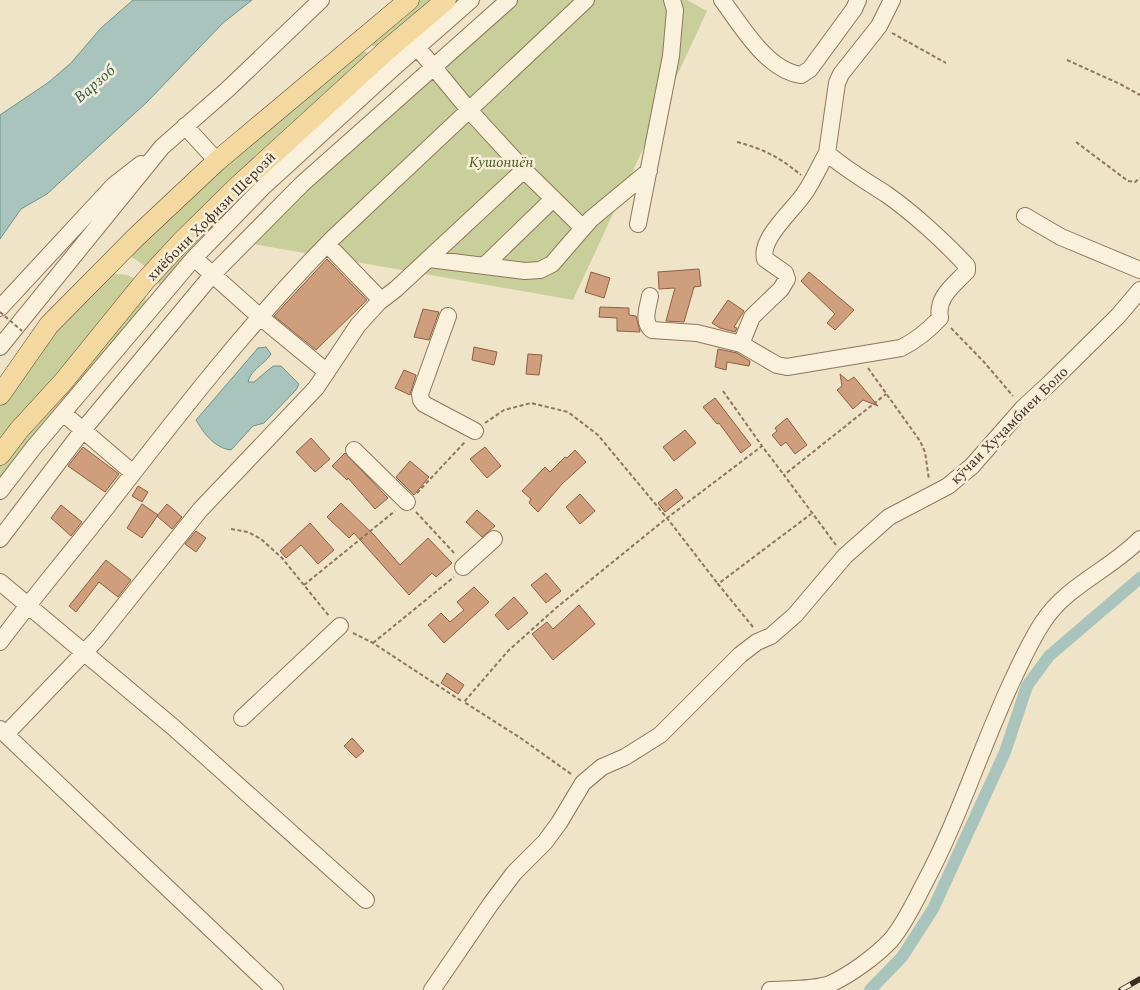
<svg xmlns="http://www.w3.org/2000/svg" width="1140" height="990" font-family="Spectral,serif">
<rect width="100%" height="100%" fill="#f0e4c8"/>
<path fill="#c9cf9b" d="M408,0H439L378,48L364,42Z
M495,0H687L707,11L573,300L236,241Z
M357,49L373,55L242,182L173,273L160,286C152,271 142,262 127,255L143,238Z
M114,274C136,273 146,284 146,306L0,484V402L53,332L104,279Z"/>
<path fill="#a9c4bc" stroke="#6f938a" d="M133,0H252L223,23L147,102L47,194L21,209L0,239V115L49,82L71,63L101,28Z
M266,347L271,354C264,365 251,369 248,382H254L273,366H281L299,384L296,390L264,423L253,426L231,450C215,448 204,434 196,420L258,348Z"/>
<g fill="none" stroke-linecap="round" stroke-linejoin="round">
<path stroke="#a9c4bc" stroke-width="12" d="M870,990L902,957L933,909L1005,752L1027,686L1049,656L1140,578"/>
</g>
<path fill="#cf9f7d" stroke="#8d5f41" d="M327,259L367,300L316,350L274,316Z
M699,269L701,286L694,287L684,322L666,321L675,288L659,289L658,272Z
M591,272L610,278L604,298L585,292Z
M809,272L854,310L835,330L827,323L835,314L801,281Z
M728,300L744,311L734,327L737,328L735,332L720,328L712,323Z
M600,307L629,308V315L636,316L640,332L617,331V318L599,317Z
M423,309L439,312L429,340L414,337Z
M474,347L497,352L494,365L472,360Z
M718,349L737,353L750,361L749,366L727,362L726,370L715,367Z
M528,354L542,355L539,375L526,374Z
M404,370L416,375L410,395L395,388Z
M840,374L848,381L854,377L878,406L863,400L853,409L837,390L842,386Z
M715,398L751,445L741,453L719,423L717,424L703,407Z
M787,418L807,445L795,454L786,442L781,446L772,435L777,431L775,428Z
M685,430L696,443L674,461L663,447Z
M311,438L330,459L315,472L296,452Z
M83,447L119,474L105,492L68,466Z
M485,447L501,466L487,478L470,459Z
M575,450L586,462L562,484L538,512L529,503L531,499L522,491L545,467L550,472L565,457L567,458Z
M345,453L388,498L375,509L348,478L347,480L332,466Z
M410,461L429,477L414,495L396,477Z
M138,486L148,492L142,502L132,496Z
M676,489L683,498L665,512L658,503Z
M580,494L595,511L580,524L566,507Z
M341,503L374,535L400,565L428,538L452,563L436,577L432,573L409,595L354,533L349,538L327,517Z
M142,504L158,515L142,538L127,528Z
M167,504L182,517L172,529L157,516Z
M61,505L82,522L71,536L51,518Z
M477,510L495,526L482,537L466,522Z
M310,523L334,550L318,564L301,545L286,558L280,551Z
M196,531L206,538L196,552L185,544Z
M106,560L131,580L118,597L99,582L76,612L69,606Z
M546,573L561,591L546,603L531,585Z
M474,587L489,602L444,643L428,625L441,613L450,622L464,610L457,602Z
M514,597L528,613L508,630L495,615Z
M579,605L595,624L553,660L532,634L547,622L553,629Z
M447,673L464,685L458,694L441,683Z
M352,738L364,751L356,758L344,746Z"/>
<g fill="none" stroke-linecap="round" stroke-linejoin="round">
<g stroke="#8d765c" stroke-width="18">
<path id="minor" d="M722,0C741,25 767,71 801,75L810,69L854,9L858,0
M185,126L217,161
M524,170L583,228
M1025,216L1061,237L1140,270
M638,224L671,56L675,10L672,0
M327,244L381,300
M194,258L259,316L327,372
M429,259L525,271L540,270L552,264L591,219L649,171
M484,266L553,199
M650,296C648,307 642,322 652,330L697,333L741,344L777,365L787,367L901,348C917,340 928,331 940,318C936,297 954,285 967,271V266C946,243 912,212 886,194C866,181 845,169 827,153L837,83L841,74L879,26L892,0
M0,308L114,185L141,164
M448,316L420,394L421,400L424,404L475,431
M741,344L752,317L781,289L787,279L785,273L765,259C759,238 796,208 806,191C814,179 820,165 827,153
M0,347L162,147L228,89L321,0
M63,413L133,473
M354,450L407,502
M0,491L34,447L194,258L264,186L391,70L471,0
M0,539L83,430L212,275L302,184L509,0
M463,567L494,539
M0,582L173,727L366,900
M0,642C34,596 71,553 106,508C178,415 250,322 333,238L586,0
M242,718L340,626
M0,729L275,990
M6,734L97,639L200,510L316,388L358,325L379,302L396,289L524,170L469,110L417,47
M432,990L490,905L514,873L545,842L559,823L583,783L602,767L625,757L660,735L740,655L757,642L771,636L795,615L845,556L889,517L948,486L972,466L1023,408L1049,384L1118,316L1140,290
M770,990C787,989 814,990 830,984C850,975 876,956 891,940C905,923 914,903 924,884C959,819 981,747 1013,679C1022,660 1031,640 1043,622C1067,585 1110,570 1140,539"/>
</g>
<g stroke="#5b4430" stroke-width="21">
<path id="major" d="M0,395L49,325L135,238L217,161L409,0
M0,455L19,430L63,382L145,281L181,242L238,186L388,49L446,0"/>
</g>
<path stroke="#8d765c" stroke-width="2" stroke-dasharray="4 2.5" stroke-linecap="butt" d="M892,33L946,63
M1067,60L1120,84L1140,95
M737,142C764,149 779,157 801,175
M1076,142L1128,181L1135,182L1140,178
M951,328L984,362L1013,396
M868,368L920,441L925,452L929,480
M723,391L762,446
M485,423L504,410L531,403L568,412L598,435L667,518L762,446L784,475
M417,493L465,442
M416,512L455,554
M231,529L248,532L261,539L282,558L329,616
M836,545L784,475L886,394
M304,585L395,511
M753,627L718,584L811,514
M353,633L373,643L463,702
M373,643L454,577
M571,774L522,739L464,702L508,651L556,608L667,518L718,584"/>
<use href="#minor" stroke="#faf1dc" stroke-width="16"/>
<use href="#major" stroke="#f3d9a0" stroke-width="20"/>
<g stroke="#3d2e20" stroke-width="5.5">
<path id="rail" d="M1121,990L1140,979"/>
</g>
<use href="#rail" stroke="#f7eed8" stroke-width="4" stroke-dasharray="11" stroke-linecap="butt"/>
<path stroke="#8d765c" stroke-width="2" stroke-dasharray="4 2.5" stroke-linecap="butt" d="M0,312L22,331"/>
</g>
<g text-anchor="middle" stroke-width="5" stroke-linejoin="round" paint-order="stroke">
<g font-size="15" font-style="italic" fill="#4d5a26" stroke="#f7eed8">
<text x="501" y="167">Кушониён</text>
</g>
<g font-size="15" fill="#3d2e20" stroke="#f7eed8">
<text transform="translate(211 216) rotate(-45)" y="5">хиёбони Ҳофизи Шерозӣ</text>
<text transform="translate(1009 425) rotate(-45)" y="5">кӯчаи Хуҷамбиеи Боло</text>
</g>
<g font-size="16" font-style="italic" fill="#2f5d5a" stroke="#f7eed8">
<text transform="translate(94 83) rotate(-41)" y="6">Варзоб</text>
</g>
</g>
</svg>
